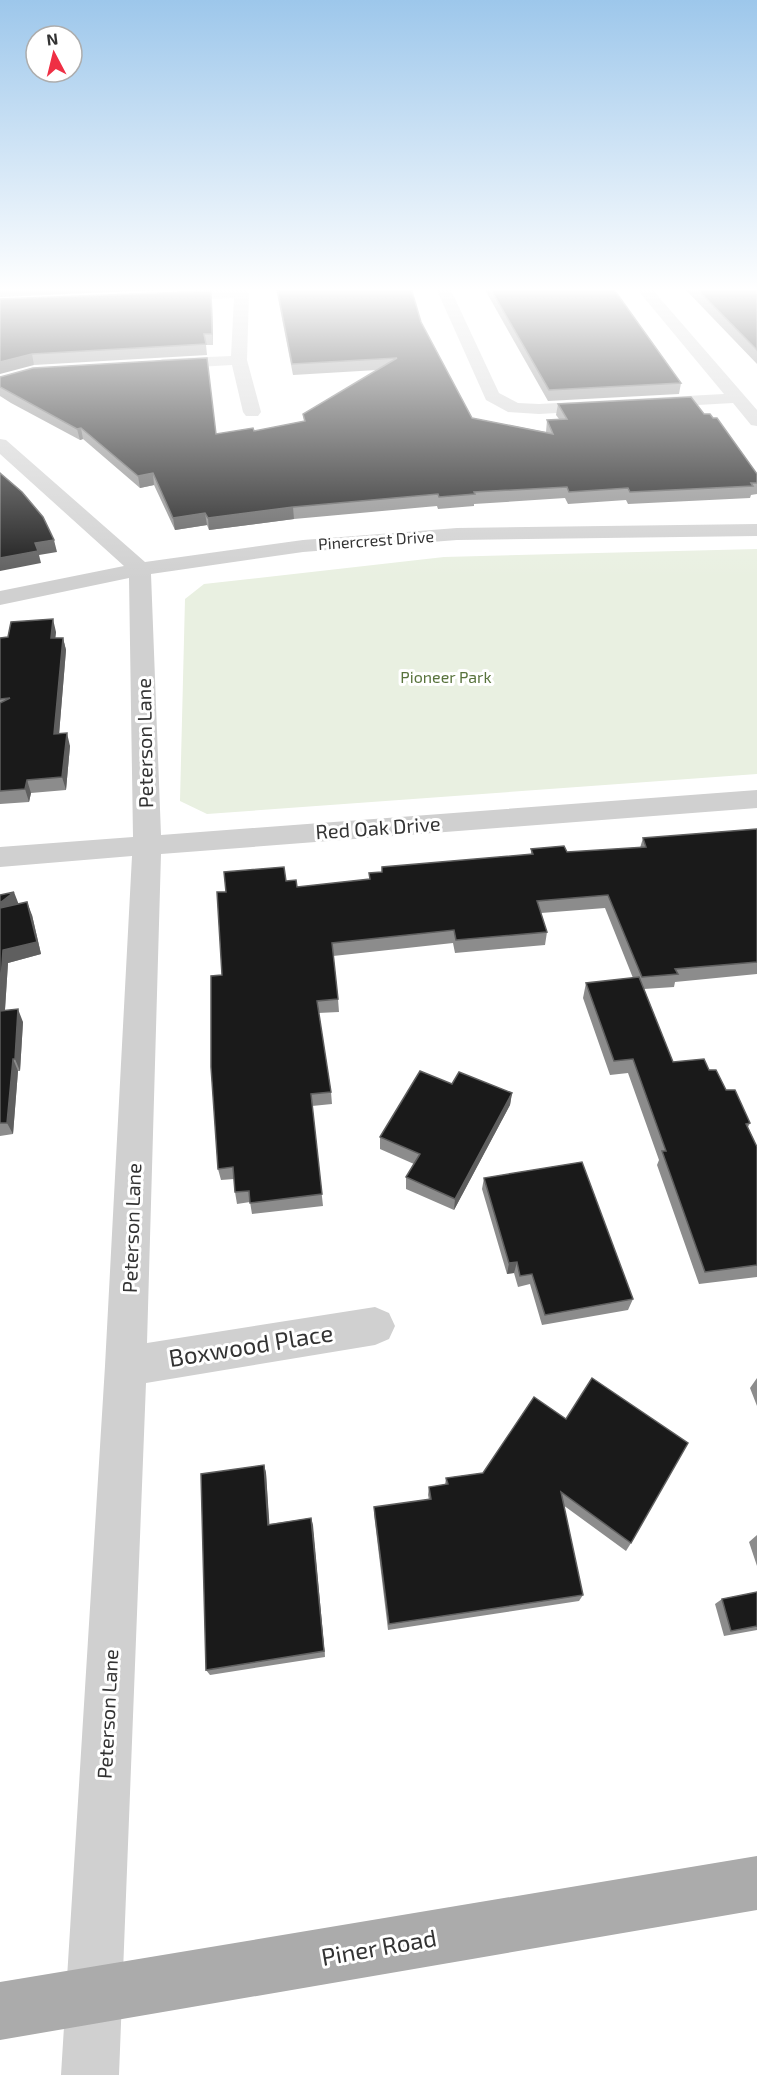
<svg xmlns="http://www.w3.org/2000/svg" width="757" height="2075" font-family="'Exo 2',sans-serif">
<rect width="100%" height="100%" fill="#fff"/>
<path fill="#e9f0e1" d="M757,549V774L207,814L180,801L185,599L204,584L444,557Z"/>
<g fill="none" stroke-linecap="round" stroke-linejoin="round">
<path fill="#d0d0d0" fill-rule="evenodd" d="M436,288H450L499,393L518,403L539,404L724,394L636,288H651L757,410V426L751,425L733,403L539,414L508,412L486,400Z
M242,289L249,293L247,360L261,412L258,416H246L243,412L232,365L162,369L154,364L162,359L231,356L234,298L167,300L162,299L160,296L162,293Z
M0,439L6,440L145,562L303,540L457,528L757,524V536L457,540L303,552L151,574L161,835L757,790V808L161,854L147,1343L375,1307L389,1313L395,1326L389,1339L375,1345L146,1383L119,2075H61L105,1366L132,856L0,867V847L133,837L129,578L0,605V591L124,566L0,454Z"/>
<path fill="#ababab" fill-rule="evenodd" d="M757,1856V1910L0,2040V1982Z"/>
</g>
<path fill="#8c8c8c" d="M0,288H201L0,297Z
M276,288H411L421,322L472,418L546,432L547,420L559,419L556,415L558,404L704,414L757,474V494L751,495L750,498L628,504L626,500L568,504L565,498L474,504V506L438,509L437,506L294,519L209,530L207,525L175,530L154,485L140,488L83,439L80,440L11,403L0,396V377L216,434L254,431L304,421L303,414L377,370L293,375Z
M484,288H613L681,383L679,394L548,401Z
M684,288H757V364Z
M0,299L212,301L213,345H206L207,355L34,365Z
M56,632L55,638H63L66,650L59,734L70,746L66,790L31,793L29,802L0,804V638Z
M757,829V974L675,982L674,987L644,989L673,1062L709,1070L726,1090L750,1123L748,1127L757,1147V1277L699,1284L657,1165L659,1160L628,1073L610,1075L583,998L586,983L633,978L605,908L541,913L547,932L545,945L455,953L453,943L333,956L338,999L339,1012L318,1013L331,1092L332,1104L312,1106L323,1206L252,1214L250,1202L237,1204L235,1192L234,1179L221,1180L218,1169L222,975L226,892L286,881L297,887L369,880V873L382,872V867L531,855V849L567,852L640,848L643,838Z
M0,895L18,904L32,915L41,954L8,963L5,1010L23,1022L20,1071H18L13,1134L0,1136Z
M452,1084L512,1093L510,1105L454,1210L406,1189V1177L414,1164L380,1149V1137Z
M484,1178L633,1299L628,1310L542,1325L530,1284L518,1287L514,1273L507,1274L482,1189Z
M757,1378V1406L750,1388Z
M534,1397L631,1543L626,1551L563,1505L583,1595L579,1601L388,1630L374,1514V1507L429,1500L428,1495L429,1487L445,1485L446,1478L483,1473Z
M264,1465L266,1473L269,1524L311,1518L325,1657L210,1675L206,1670Z
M757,1535V1566L749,1542Z
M757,1592V1630L724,1636L715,1604L722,1599Z"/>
<path fill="#5f5f5f" d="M211,291L212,301L213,345L212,334Z
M32,354L34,365L0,374V362Z
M81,428L83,439L80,440L77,429Z
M153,473L154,485L140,488L138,476Z
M293,507L294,519L209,530L208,518Z
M205,513L207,525L175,530L173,518Z
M54,540L57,552L39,555L41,563L0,571V558L35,543Z
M53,619L56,632L54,651L51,638Z
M63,638L66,650L58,747L54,734Z
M67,733L70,746L66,790L62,777Z
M27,780L31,793L29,802L25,789Z
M14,892L19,905L0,915V903Z
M27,902L32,915L41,954L8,963L4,1024L0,1014V996L3,950Z
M18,1009L23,1022L20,1071L15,1059Z
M13,1059L18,1071L13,1134L7,1123Z
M512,1093L510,1105L454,1210L455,1199Z
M517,1262L514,1273L507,1274L509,1263Z
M264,1465L266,1473L270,1532L268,1525Z
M311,1518L313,1525L325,1657L324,1651Z"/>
<path fill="#1a1a1a" stroke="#5f5f5f" stroke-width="1.5" d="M277,288H411L421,322L472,418L553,434L547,420L567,419L558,404L691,397L704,414H710L713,418H717L757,474V483H751L753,486L630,492L628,488L569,492L567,487L474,492L475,494L439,497L438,494L293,507L208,518L205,513L173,518L153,473L138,476L81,428L77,429L0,387V377L33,368L207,358L216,434L253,428L254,431L305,421L303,414L397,358L292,364Z
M490,288H613L681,383L549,390Z
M696,288H757V350Z
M211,291L212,334H204L206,344L32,354L0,362V299Z
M0,473L22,492L43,517L54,540L35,543L38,551L0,558Z
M53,619L51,638H63L54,734L67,733L62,777L27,780L25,789L0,791V703L10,698L0,699V638L8,637L11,622Z
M757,829V962L675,969L678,974L642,977L608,895L537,901L547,932L456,940L454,930L332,943L338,999L317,1001L331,1092L311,1094L322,1194L250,1203L249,1191L235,1192L233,1167L218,1169L211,1067V976L222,975L217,892H226L224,872L284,867L286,881L296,880L297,887L370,879L369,873L382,872V867L533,854L531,849L564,846L567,852L646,847L643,838Z
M14,892L0,903V895Z
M27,902L37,942L3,950L0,996V908Z
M639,977L673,1062L704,1059L709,1070H716L726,1090H735L750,1123L746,1124L757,1147V1265L705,1272L662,1151H666L633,1059L614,1061L586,983Z
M18,1009L15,1059H13L7,1123H0V1011Z
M420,1071L452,1084L459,1072L512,1093L455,1199L406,1177L420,1154L380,1137Z
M582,1162L633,1299L545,1315L532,1274L520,1276L517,1262L509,1263L484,1178Z
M592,1378L688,1443L631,1543L561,1492L583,1595L389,1624L374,1507L431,1499L429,1487L448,1484L446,1478L483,1473L534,1397L566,1419Z
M264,1465L268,1525L311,1518L324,1651L206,1670L201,1474Z
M757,1592V1626L731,1631L722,1599Z"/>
<linearGradient id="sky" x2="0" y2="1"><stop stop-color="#9dc7eb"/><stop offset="0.5" stop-color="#fff"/><stop offset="1" stop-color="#fff" stop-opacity="0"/></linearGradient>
<rect width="757" height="579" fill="url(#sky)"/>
<g text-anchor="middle" stroke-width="6" stroke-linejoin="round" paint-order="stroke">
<g font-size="16" fill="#333" stroke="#fff">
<text transform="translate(376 540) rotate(-4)" y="6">Pinercrest Drive</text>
</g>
<g font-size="16" fill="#58733c" stroke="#fff">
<text x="446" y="683">Pioneer Park</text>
</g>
<g font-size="20" fill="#333" stroke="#fff">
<text transform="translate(145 743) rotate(-91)" y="7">Peterson Lane</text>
<text transform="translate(378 828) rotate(-4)" y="7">Red Oak Drive</text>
<text transform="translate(132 1228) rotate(-88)" y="7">Peterson Lane</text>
<text transform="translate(108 1714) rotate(-87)" y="7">Peterson Lane</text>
</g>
<g font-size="24" fill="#333" stroke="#fff">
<text transform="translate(251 1346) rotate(-9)" y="8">Boxwood Place</text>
<text transform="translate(379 1948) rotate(-10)" y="8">Piner Road</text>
</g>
</g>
<g transform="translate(54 54) rotate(353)"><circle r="28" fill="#ffffff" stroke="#adadad" stroke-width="1.5"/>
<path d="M0-4.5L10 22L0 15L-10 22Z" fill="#ef2f44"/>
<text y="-9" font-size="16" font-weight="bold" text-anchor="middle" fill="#333333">N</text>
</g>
</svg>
